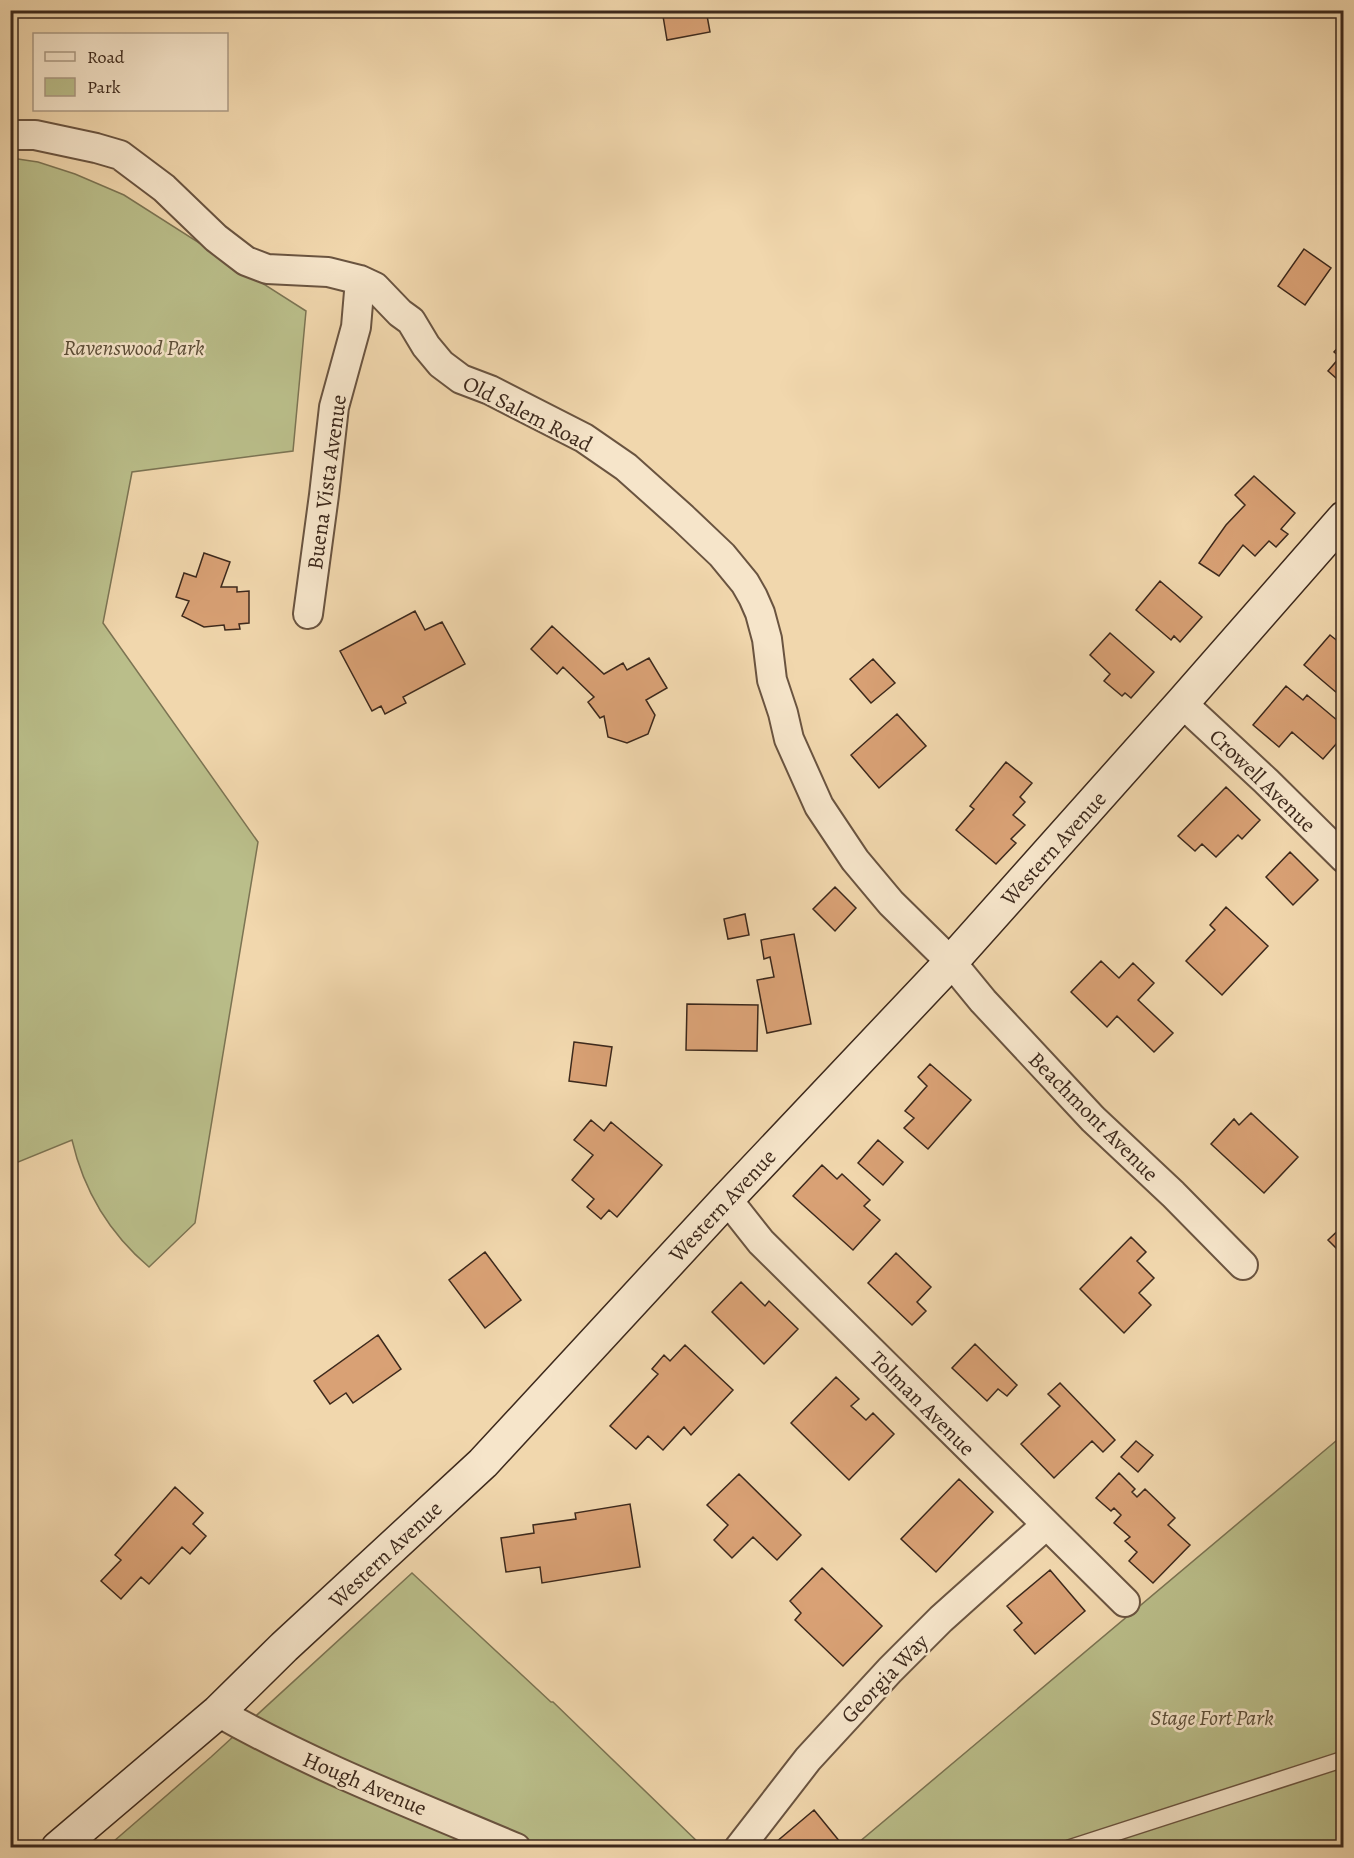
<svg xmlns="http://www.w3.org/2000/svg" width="1354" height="1858" font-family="Alegreya,serif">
<rect width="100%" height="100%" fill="#f1d7ad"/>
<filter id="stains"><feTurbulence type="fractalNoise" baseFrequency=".00333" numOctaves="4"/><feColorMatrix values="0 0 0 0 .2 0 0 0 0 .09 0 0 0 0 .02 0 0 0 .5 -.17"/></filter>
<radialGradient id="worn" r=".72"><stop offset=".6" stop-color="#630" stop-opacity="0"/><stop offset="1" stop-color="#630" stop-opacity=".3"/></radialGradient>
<path fill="#babe8a" stroke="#7c7453" stroke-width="1.5" d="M11,158L38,162L75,174L124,195L306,311L293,451L132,472L103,623L258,842L195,1223L149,1267C109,1233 84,1192 72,1140L11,1165Z
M1343,1435V1847L852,1848Z
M412,1573L551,1702H553L703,1847L106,1848L211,1757Z"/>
<path fill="#d9a175" stroke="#3d291c" stroke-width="1.5" d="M662,10H706L710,32L667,40Z
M1304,249L1331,268L1305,305L1278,286Z
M1344,341V385L1328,371L1340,357L1334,352Z
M1254,476L1295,513L1281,529L1288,534L1276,547L1269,541L1255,556L1243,545L1219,576L1199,563L1226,525L1245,505L1235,495Z
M204,553L230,562L221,587H237V592L249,591V623L239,624L240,629L225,630L224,625L204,627L182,616L189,601L176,597L184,573L196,577Z
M1160,581L1202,617L1180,642L1174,636L1171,640L1136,610Z
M415,611L425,630L442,622L465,664L403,697L406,703L385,714L381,706L372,711L340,651Z
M552,626L604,674L623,663L627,670L649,658L667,688L646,700L655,715L648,734L627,743L608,737L604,716L600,718L588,702L594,697L563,667L557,674L531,649Z
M1110,633L1154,672L1131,698L1125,693L1122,696L1104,681L1110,674L1090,655Z
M1330,635L1344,646V699L1304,665Z
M873,659L895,683L871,703L850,679Z
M1286,686L1303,700L1307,695L1344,726V735L1323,759L1292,732L1279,747L1253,725Z
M897,714L926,746L879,788L851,755Z
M1006,762L1032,783L1020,797L1025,802L1013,815L1025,825L1011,839L1016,843L996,864L956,830L974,809L970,806Z
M1226,787L1260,820L1242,839L1238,835L1216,857L1202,844L1195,851L1178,836Z
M1290,852L1318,880L1293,905L1266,877Z
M835,887L856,908L835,931L813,909Z
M1226,907L1268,946L1222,995L1186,961L1215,930L1210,925Z
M745,914L749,935L728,939L724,919Z
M794,934L811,1024L767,1033L757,980L774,977L770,957L764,959L761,940Z
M1101,961L1119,978L1133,963L1154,983L1138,1000L1173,1033L1154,1052L1117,1016L1107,1027L1071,992Z
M687,1004L758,1005L757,1051L686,1050Z
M574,1042L612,1047L606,1086L569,1081Z
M930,1064L971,1100L928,1149L904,1128L914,1118L905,1111L927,1086L918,1077Z
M1251,1113L1298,1157L1264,1193L1211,1144L1234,1119L1239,1125Z
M591,1120L604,1131L611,1122L662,1165L617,1217L609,1210L601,1219L587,1207L594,1199L572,1180L593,1155L574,1140Z
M878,1140L903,1162L883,1185L858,1163Z
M822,1165L837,1179L842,1174L870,1200L864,1206L880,1220L853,1250L793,1196Z
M1344,1225V1256L1328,1240Z
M1131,1237L1146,1252L1137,1261L1154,1278L1139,1293L1151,1305L1124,1333L1080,1289Z
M485,1252L521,1300L485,1328L449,1280Z
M896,1253L931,1287L917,1302L926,1311L912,1325L868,1283Z
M741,1282L765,1306L769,1301L798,1329L764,1364L712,1312Z
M378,1335L401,1369L353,1403L346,1393L330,1404L314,1381Z
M975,1344L1017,1385L1007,1396L998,1389L987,1401L952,1368Z
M685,1345L733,1390L691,1435L684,1427L663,1450L648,1436L636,1449L610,1426L658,1374L652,1369L664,1355L670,1361Z
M836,1377L859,1399L851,1406L866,1420L873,1413L894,1434L849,1480L791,1423Z
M1060,1383L1115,1440L1103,1452L1092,1441L1054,1478L1021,1444L1060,1406L1048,1394Z
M1136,1441L1153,1455L1138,1472L1121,1457Z
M1119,1473L1135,1489L1132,1492L1137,1497L1145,1489L1175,1518L1168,1525L1190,1545L1153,1583L1129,1561L1137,1552L1125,1541L1130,1537L1114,1523L1121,1515L1114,1508L1111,1511L1096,1498Z
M739,1474L801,1535L777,1560L753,1537L732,1558L714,1540L728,1525L707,1505Z
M959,1479L993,1512L936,1572L901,1539Z
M175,1487L203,1513L193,1524L206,1536L190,1554L182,1547L149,1584L141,1577L121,1599L101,1581L121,1560L115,1555Z
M630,1504L640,1567L542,1583L540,1567L506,1572L501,1538L534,1533L533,1525L576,1519L575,1513Z
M822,1568L882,1626L843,1666L795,1620L801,1613L790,1601Z
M1050,1570L1085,1611L1035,1654L1014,1630L1022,1623L1007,1606Z
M814,1810L845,1848H769Z"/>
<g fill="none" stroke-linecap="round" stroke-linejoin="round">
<g stroke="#6a5440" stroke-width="18">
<path id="lane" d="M1069,1848L1344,1759"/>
</g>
<g stroke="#6a5440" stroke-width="32">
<path id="street" d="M10,135H35L96,148L120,155L164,188L216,238L246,261L267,269L328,272L360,280L375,287L400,313L411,321L426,346L441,364L461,379L490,390L584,438L626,467L683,518L722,555L745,583L753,597L760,613L767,639L772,680L783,713L789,739L819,806L855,860L891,903L951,962L983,1001L1093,1119L1173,1194L1243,1265
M308,614L324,495L334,407L356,327L360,280
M1182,703L1266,781L1344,858
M727,1199L761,1242L1125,1602
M218,1712C313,1766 415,1805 516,1848
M739,1848L808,1759L890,1670L941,1619L1046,1525"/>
</g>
<g stroke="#3d291c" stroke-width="36">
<path id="secondary" d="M58,1848L218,1712L284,1647L483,1463L727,1199L951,962L1182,703L1344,518"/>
</g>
<use href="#lane" stroke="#f6e5ca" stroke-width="15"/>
<use href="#street" stroke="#f6e5ca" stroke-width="28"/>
<use href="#secondary" stroke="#f6e5ca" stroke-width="33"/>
</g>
<g text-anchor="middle" stroke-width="5" stroke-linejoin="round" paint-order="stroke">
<g font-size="22" font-style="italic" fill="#5c4e38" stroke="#f6e5ca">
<text x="134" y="355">Ravenswood Park</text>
<text x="1212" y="1725">Stage Fort Park</text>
</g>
<g font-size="22" fill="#3d291c" stroke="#f6e5ca">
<text transform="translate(528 413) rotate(27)" y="8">Old Salem Road</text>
<text transform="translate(326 482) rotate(-82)" y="8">Buena Vista Avenue</text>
<text transform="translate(1263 780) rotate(44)" y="8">Crowell Avenue</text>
<text transform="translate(1053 848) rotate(-48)" y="8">Western Avenue</text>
<text transform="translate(1094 1116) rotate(45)" y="8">Beachmont Avenue</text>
<text transform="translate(722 1205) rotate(-47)" y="8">Western Avenue</text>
<text transform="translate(923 1403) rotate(45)" y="8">Tolman Avenue</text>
<text transform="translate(385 1554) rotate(-43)" y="8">Western Avenue</text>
<text transform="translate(884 1678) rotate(-46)" y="8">Georgia Way</text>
<text transform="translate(365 1783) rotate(23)" y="8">Hough Avenue</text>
</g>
</g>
<rect width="1354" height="1858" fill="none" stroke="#f1d7ad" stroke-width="36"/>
<rect x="12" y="12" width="1330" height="1834" fill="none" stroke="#3d291c" stroke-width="3"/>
<rect x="18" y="18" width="1318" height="1822" fill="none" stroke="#3d291c" stroke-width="1.5"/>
<rect x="33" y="33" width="195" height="78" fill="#f6e5ca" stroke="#ac9a84" stroke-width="1.5"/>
<rect x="45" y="52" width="30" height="9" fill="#f6e5ca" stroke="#ac9a84" stroke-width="1.5"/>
<text x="87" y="63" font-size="18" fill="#3d291c">Road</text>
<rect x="45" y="78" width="30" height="18" fill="#babe8a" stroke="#ac9a84" stroke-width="1.5"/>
<text x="87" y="93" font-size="18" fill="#3d291c">Park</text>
<rect width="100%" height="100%" filter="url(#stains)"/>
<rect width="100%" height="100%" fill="url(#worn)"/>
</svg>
